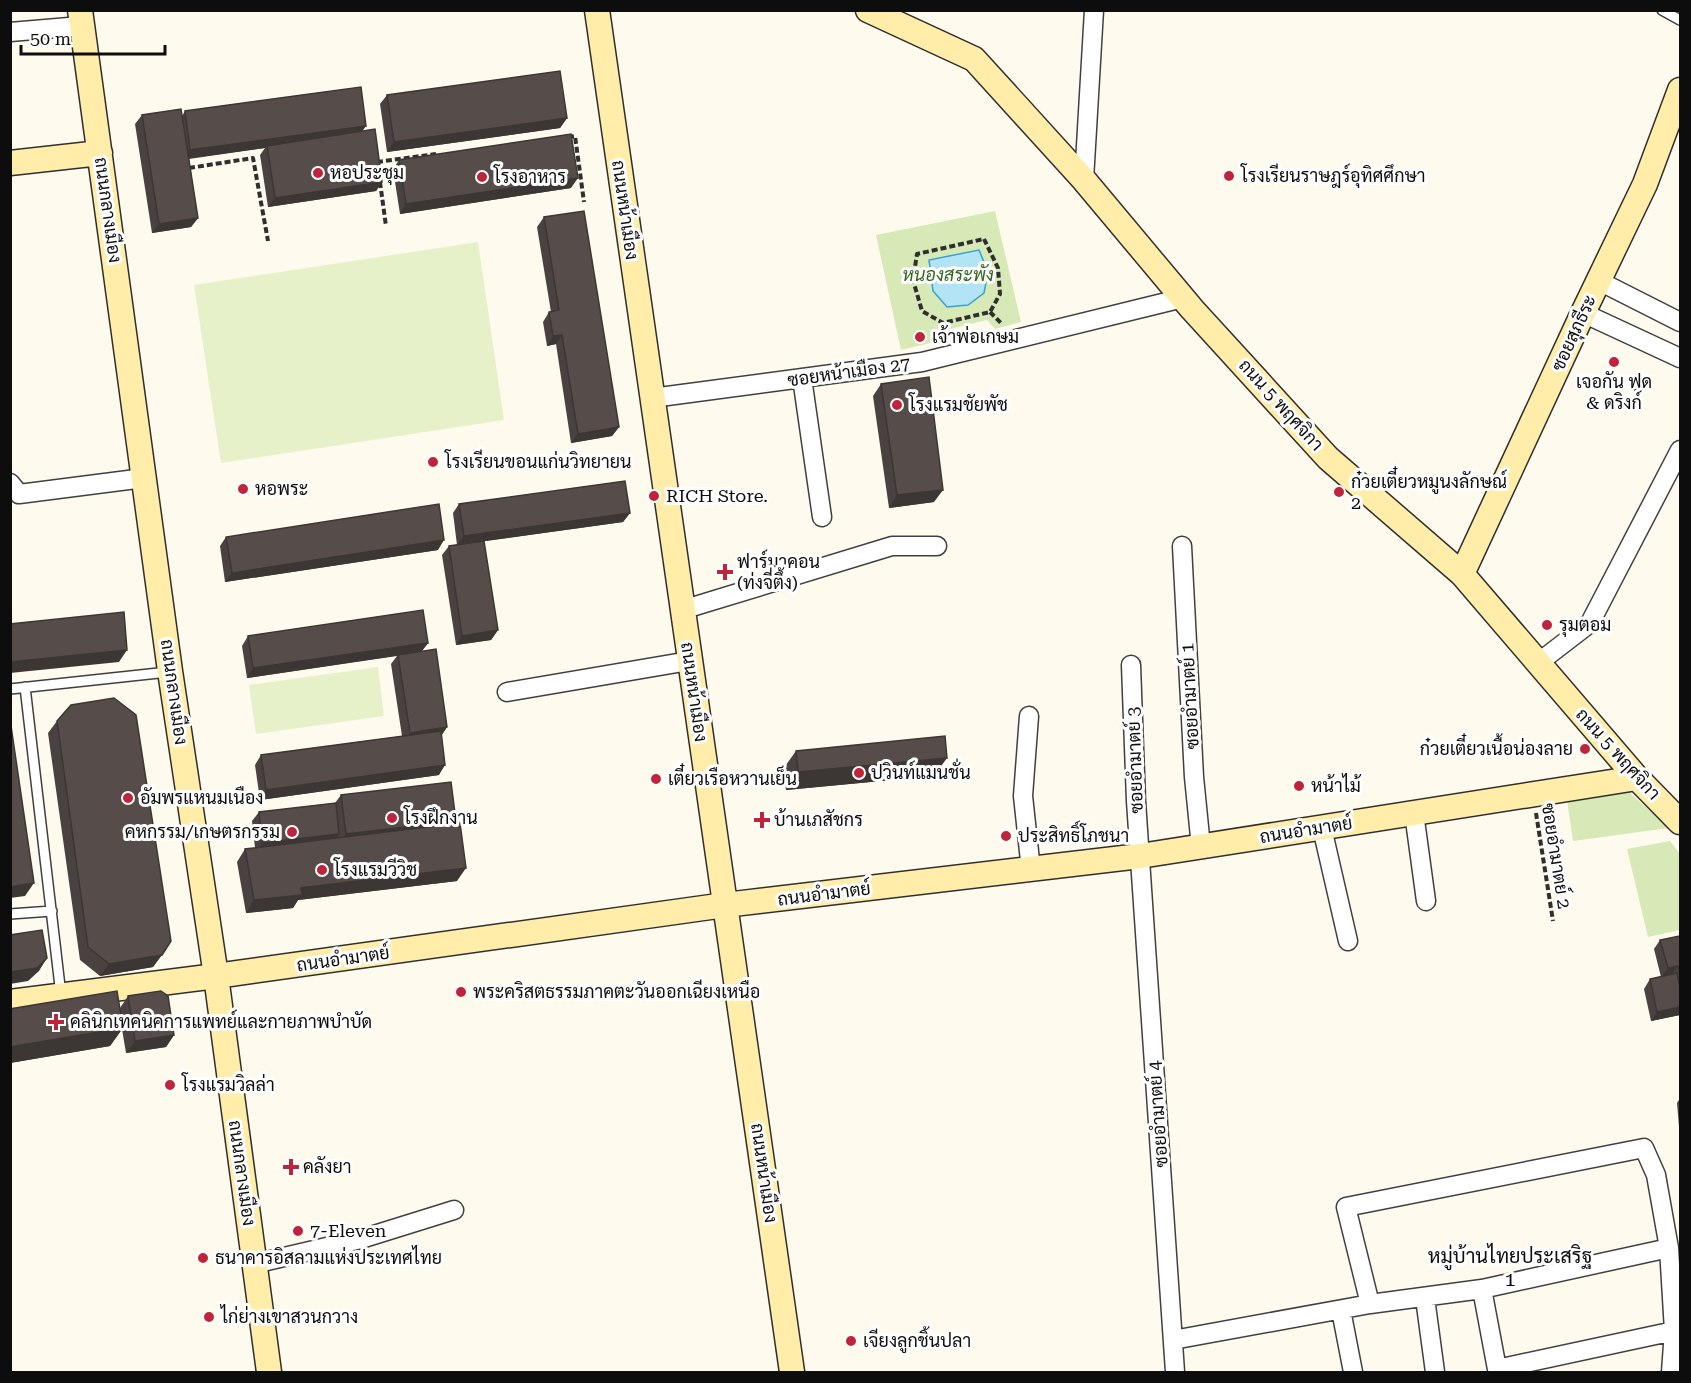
<svg xmlns="http://www.w3.org/2000/svg" width="1691" height="1383" font-family="'Roboto Serif',Sarabun,serif">
<rect width="100%" height="100%" fill="#fffaee"/>
<path fill="#d7e9b7" d="M995,211L1021,322L995,329L987,320L950,329L947,339L901,350L876,235Z
M1629,792L1669,828L1573,841L1567,800Z
M1670,841L1680,854V930L1648,937L1627,849Z"/>
<path fill="#e7f1c9" d="M478,242L504,420L221,463L194,285Z
M378,667L384,716L256,734L249,685Z"/>
<path fill="#b3e4f6" stroke="#39a2ce" stroke-width="1.5" d="M979,250L988,272L984,293L968,305L947,307L933,291L929,260Z"/>
<g fill="none" stroke-linecap="round" stroke-linejoin="round">
<g stroke="#404040" stroke-width="12">
<path id="lane" d="M1662,10L1680,20
M25,687L61,995
M10,689L168,672
M10,914L52,911"/>
</g>
<g stroke="#404040" stroke-width="21">
<path id="street" d="M10,32L81,26
M1084,180L1094,10
M1599,281L1680,322
M1583,313L1680,358
M802,378L822,517
M652,398L922,362L1183,298
M10,483L19,494L144,478
M1182,546L1194,777L1201,847
M682,610L892,546H937
M1538,663L1590,623L1680,450
M1131,665L1136,801L1175,1372
M507,692L689,661
M1029,716L1023,796L1031,870
M1414,813L1426,901
M1322,828L1348,941
M254,1264L361,1239L454,1210
M1482,1289L1497,1369L1674,1331
M1425,1298L1435,1372
M1370,1304L1346,1207L1644,1148L1656,1175L1669,1248L1674,1331L1671,1372
M1341,1310L1353,1372
M1173,1340L1370,1304L1482,1289L1669,1248"/>
</g>
<g stroke="#2f2f2f" stroke-width="27">
<path id="secondary" d="M80,10L170,671L216,976L269,1372
M597,10L792,1372
M868,10L974,59L1084,180L1192,309L1328,458L1462,574L1637,778L1680,822
M10,163L100,153
M1462,574L1583,313L1645,184L1680,90
M10,1002L216,976L725,905L1140,856L1637,778"/>
</g>
<path stroke="#2f2f2f" stroke-width="4" stroke-dasharray="6 3" stroke-linecap="butt" d="M568,137L575,136L584,202
M377,162L436,154
M189,168L253,158L268,241
M380,182L386,226
M984,239L998,268L1000,294L990,312L943,323L922,311L913,280L917,254Z
M990,312L1002,324
M939,339L943,323
M1536,813L1553,921"/>
<use href="#lane" stroke="#fff" stroke-width="9"/>
<use href="#street" stroke="#fff" stroke-width="18"/>
<use href="#secondary" stroke="#ffeda9" stroke-width="24"/>
</g>
<path fill="#4a4240" d="M387,95L567,118L560,128L387,152L380,104Z
M185,111L366,126L362,131L382,182L376,191L268,207L260,155L265,148L189,159L198,218L191,227L152,233L135,124L142,115L182,116Z
M399,160L571,188L400,214L393,169Z
M544,217L619,427L612,436L571,443L556,344L547,346L543,322L549,312H551L537,227Z
M881,384L934,502L889,508L873,396Z
M459,504L630,513L623,522L484,541L498,630L491,640L456,645L442,555L449,546L457,545L453,513Z
M226,537L438,550L225,582L220,546Z
M248,636L428,643L422,651L447,727L441,736L439,775L260,800L255,765L261,755L402,736L391,664L397,656L247,678L242,646Z
M57,721L171,941L153,967L100,976L80,960L48,733Z
M796,751L934,776L786,790L783,769Z
M341,795L456,821L454,823L457,881L298,900L293,908L246,913L237,862L245,849L255,848L252,821L259,812L335,803Z
M1680,936V1015L1651,1021L1644,989L1650,979L1661,977L1654,949L1660,940Z
M128,996L174,1035L166,1047L126,1053L122,1029L110,1046L10,1063V1009L120,1008Z
M1680,1098V1138L1677,1103Z"/>
<path fill="#3c3634" d="M567,118L560,128L387,152L394,142Z
M366,126L359,135L267,146L265,148L183,159L190,150Z
M578,178L571,188L400,214L406,204Z
M382,182L376,191L268,207L275,198Z
M198,218L191,227L152,233L159,224Z
M562,335L556,344L547,346L553,336Z
M619,427L612,436L571,443L578,434Z
M943,490L934,502L889,508L897,495Z
M630,513L623,522L457,545L464,536Z
M444,540L438,550L225,582L232,573Z
M498,630L491,640L456,645L462,636Z
M428,643L421,652L247,678L253,668Z
M127,650L119,662L10,673V662Z
M447,727L441,736L403,743L410,733Z
M947,758L934,776L786,790L798,772Z
M445,765L439,775L260,800L266,790Z
M456,821L449,830L339,844L346,834Z
M339,834L333,843L256,853L262,843Z
M466,868L457,881L298,900L293,908L246,913L254,900L301,888Z
M34,883L25,896L10,898V887Z
M162,955L153,967L100,976L109,964Z
M47,958L39,971L28,981L10,984V972Z
M1678,966L1671,975L1661,978L1668,968Z
M1680,1007V1015L1651,1021L1657,1012Z
M123,1028L110,1046L10,1063V1047Z
M174,1035L166,1047L126,1053L135,1041Z"/>
<path fill="#564d4a" stroke="#3c3634" stroke-width="1.5" d="M560,71L567,118L394,142L387,95Z
M361,87L366,126L190,150L185,111Z
M181,109L198,218L159,224L142,115Z
M375,129L382,182L275,198L267,146Z
M571,134L578,178L406,204L399,160Z
M584,211L619,427L578,434L562,335L553,336L549,312L559,310L544,217Z
M929,377L943,490L897,495L881,384Z
M625,481L630,513L464,536L459,504Z
M439,504L444,540L232,573L226,537Z
M484,541L498,630L462,636L449,546Z
M423,610L428,643L253,668L248,636Z
M124,612L127,650L10,662V624Z
M436,649L447,727L410,733L398,655Z
M114,698L136,715L171,941L162,955L109,964L88,947L57,721L71,705Z
M10,719L34,883L10,887Z
M441,731L445,765L266,790L261,755Z
M945,736L947,758L798,772L796,751Z
M451,782L456,821L346,834L341,795Z
M336,803L339,834L262,843L259,812Z
M460,823L466,868L301,888L302,895L254,900L245,849Z
M42,930L47,958L37,968L10,972V935Z
M1680,936V977L1678,966L1668,968L1660,940Z
M1677,973L1679,983H1680V1007L1657,1012L1650,979Z
M117,991L123,1028L10,1047V1009Z
M161,991L168,996L174,1035L135,1041L128,996Z"/>
<g fill="#be253c" stroke="#fff" stroke-width="2">
<circle cx="318" cy="173" r="6"/>
<circle cx="1229" cy="176" r="6"/>
<circle cx="482" cy="177" r="6"/>
<circle cx="920" cy="337" r="6"/>
<circle cx="1614" cy="362" r="6"/>
<circle cx="897" cy="405" r="6"/>
<circle cx="433" cy="462" r="6"/>
<circle cx="243" cy="489" r="6"/>
<circle cx="1339" cy="492" r="6"/>
<circle cx="654" cy="496" r="6"/>
<path d="M722 563h6v6h6v6h-6v6h-6v-6h-6v-6h6z"/>
<circle cx="1547" cy="625" r="6"/>
<circle cx="1585" cy="749" r="6"/>
<circle cx="859" cy="773" r="6"/>
<circle cx="656" cy="779" r="6"/>
<circle cx="1299" cy="786" r="6"/>
<circle cx="128" cy="798" r="6"/>
<circle cx="392" cy="818" r="6"/>
<path d="M759 811h6v6h6v6h-6v6h-6v-6h-6v-6h6z"/>
<circle cx="292" cy="832" r="6"/>
<circle cx="1006" cy="836" r="6"/>
<circle cx="322" cy="870" r="6"/>
<circle cx="461" cy="992" r="6"/>
<path d="M53 1013h6v6h6v6h-6v6h-6v-6h-6v-6h6z"/>
<circle cx="170" cy="1085" r="6"/>
<path d="M288 1158h6v6h6v6h-6v6h-6v-6h-6v-6h6z"/>
<circle cx="298" cy="1231" r="6"/>
<circle cx="203" cy="1258" r="6"/>
<circle cx="209" cy="1317" r="6"/>
<circle cx="851" cy="1341" r="6"/>
</g>
<g text-anchor="middle" stroke-width="6" stroke-linejoin="round" paint-order="stroke">
<g font-size="18" fill="#0d0d0d" stroke="#fff" text-anchor="start">
<text x="330" y="179">หอประชุม</text>
<text x="1241" y="182">โรงเรียนราษฎร์อุทิศศึกษา</text>
<text x="494" y="183">โรงอาหาร</text>
<text x="932" y="343">เจ้าพ่อเกษม</text>
<text x="1614" y="388" text-anchor="middle">เจอกัน ฟูด<tspan x="1614" dy="21">&amp; ดริงก์</tspan></text>
<text x="909" y="411">โรงแรมชัยพัช</text>
<text x="445" y="468">โรงเรียนขอนแก่นวิทยายน</text>
<text x="1351" y="488">ก๋วยเตี๋ยวหมูนงลักษณ์<tspan x="1351" dy="21">2</tspan></text>
<text x="255" y="495">หอพระ</text>
<text x="666" y="502">RICH Store.</text>
<text x="737" y="568">ฟาร์มาคอน<tspan x="737" dy="21">(ท่งจี่ตึ้ง)</tspan></text>
<text x="1559" y="631">รุมตอม</text>
<text x="1573" y="755" text-anchor="end">ก๋วยเตี๋ยวเนื้อน่องลาย</text>
<text x="871" y="779">ปวินท์แมนชั่น</text>
<text x="668" y="785">เตี๋ยวเรือหวานเย็น</text>
<text x="1311" y="792">หน้าไม้</text>
<text x="140" y="804">อัมพรแหนมเนือง</text>
<text x="404" y="824">โรงฝึกงาน</text>
<text x="774" y="826">บ้านเภสัชกร</text>
<text x="280" y="838" text-anchor="end">คหกรรม/เกษตรกรรม</text>
<text x="1018" y="842">ประสิทธิ์โภชนา</text>
<text x="334" y="876">โรงแรมวีวิช</text>
<text x="473" y="998">พระคริสตธรรมภาคตะวันออกเฉียงเหนือ</text>
<text x="70" y="1028">คลินิกเทคนิคการแพทย์และกายภาพบำบัด</text>
<text x="182" y="1091">โรงแรมวิลล่า</text>
<text x="303" y="1173">คลังยา</text>
<text x="310" y="1237">7-Eleven</text>
<text x="215" y="1264">ธนาคารอิสลามแห่งประเทศไทย</text>
<text x="221" y="1323">ไก่ย่างเขาสวนกวาง</text>
<text x="863" y="1347">เจียงลูกชิ้นปลา</text>
</g>
<g font-size="18" fill="#0d0d0d" stroke="#fff">
<text transform="translate(108 210) rotate(82)" y="6">ถนนกลางเมือง</text>
<text transform="translate(625 210) rotate(82)" y="6">ถนนหน้าเมือง</text>
<text transform="translate(1574 333) rotate(-65)" y="6">ซอยสุภธีระ</text>
<text transform="translate(849 372) rotate(-8)" y="6">ซอยหน้าเมือง 27</text>
<text transform="translate(1281 405) rotate(48)" y="6">ถนน 5 พฤศจิกา</text>
<text transform="translate(174 692) rotate(82)" y="6">ถนนกลางเมือง</text>
<text transform="translate(694 692) rotate(82)" y="6">ถนนหน้าเมือง</text>
<text transform="translate(1190 696) rotate(-93)" y="6">ซอยอำมาตย์ 1</text>
<text transform="translate(1618 754) rotate(48)" y="6">ถนน 5 พฤศจิกา</text>
<text transform="translate(1135 760) rotate(-92)" y="6">ซอยอำมาตย์ 3</text>
<text transform="translate(1306 830) rotate(-9)" y="6">ถนนอำมาตย์</text>
<text transform="translate(1556 856) rotate(81)" y="6">ซอยอำมาตย์ 2</text>
<text transform="translate(824 894) rotate(-7)" y="6">ถนนอำมาตย์</text>
<text transform="translate(343 959) rotate(-8)" y="6">ถนนอำมาตย์</text>
<text transform="translate(1158 1114) rotate(-94)" y="6">ซอยอำมาตย์ 4</text>
<text transform="translate(242 1173) rotate(82)" y="6">ถนนกลางเมือง</text>
<text transform="translate(764 1173) rotate(82)" y="6">ถนนหน้าเมือง</text>
</g>
<g font-size="18" font-style="italic" fill="#34661d" stroke="#fff">
<text x="948" y="281">หนองสระพัง</text>
</g>
<g font-size="20" fill="#0d0d0d" stroke="#fff">
<text x="1510" y="1263">หมู่บ้านไทยประเสริฐ<tspan x="1510" dy="23">1</tspan></text>
</g>
</g>
<rect width="1691" height="1383" fill="none" stroke="#0d0d0d" stroke-width="24"/>
<path d="M21 45v9h144v-9" fill="none" stroke="#0d0d0d" stroke-width="3"/>
<text x="30" y="45" font-size="18" fill="#0d0d0d" stroke="#ffffff" stroke-width="4.5" paint-order="stroke">50 m</text>
</svg>
